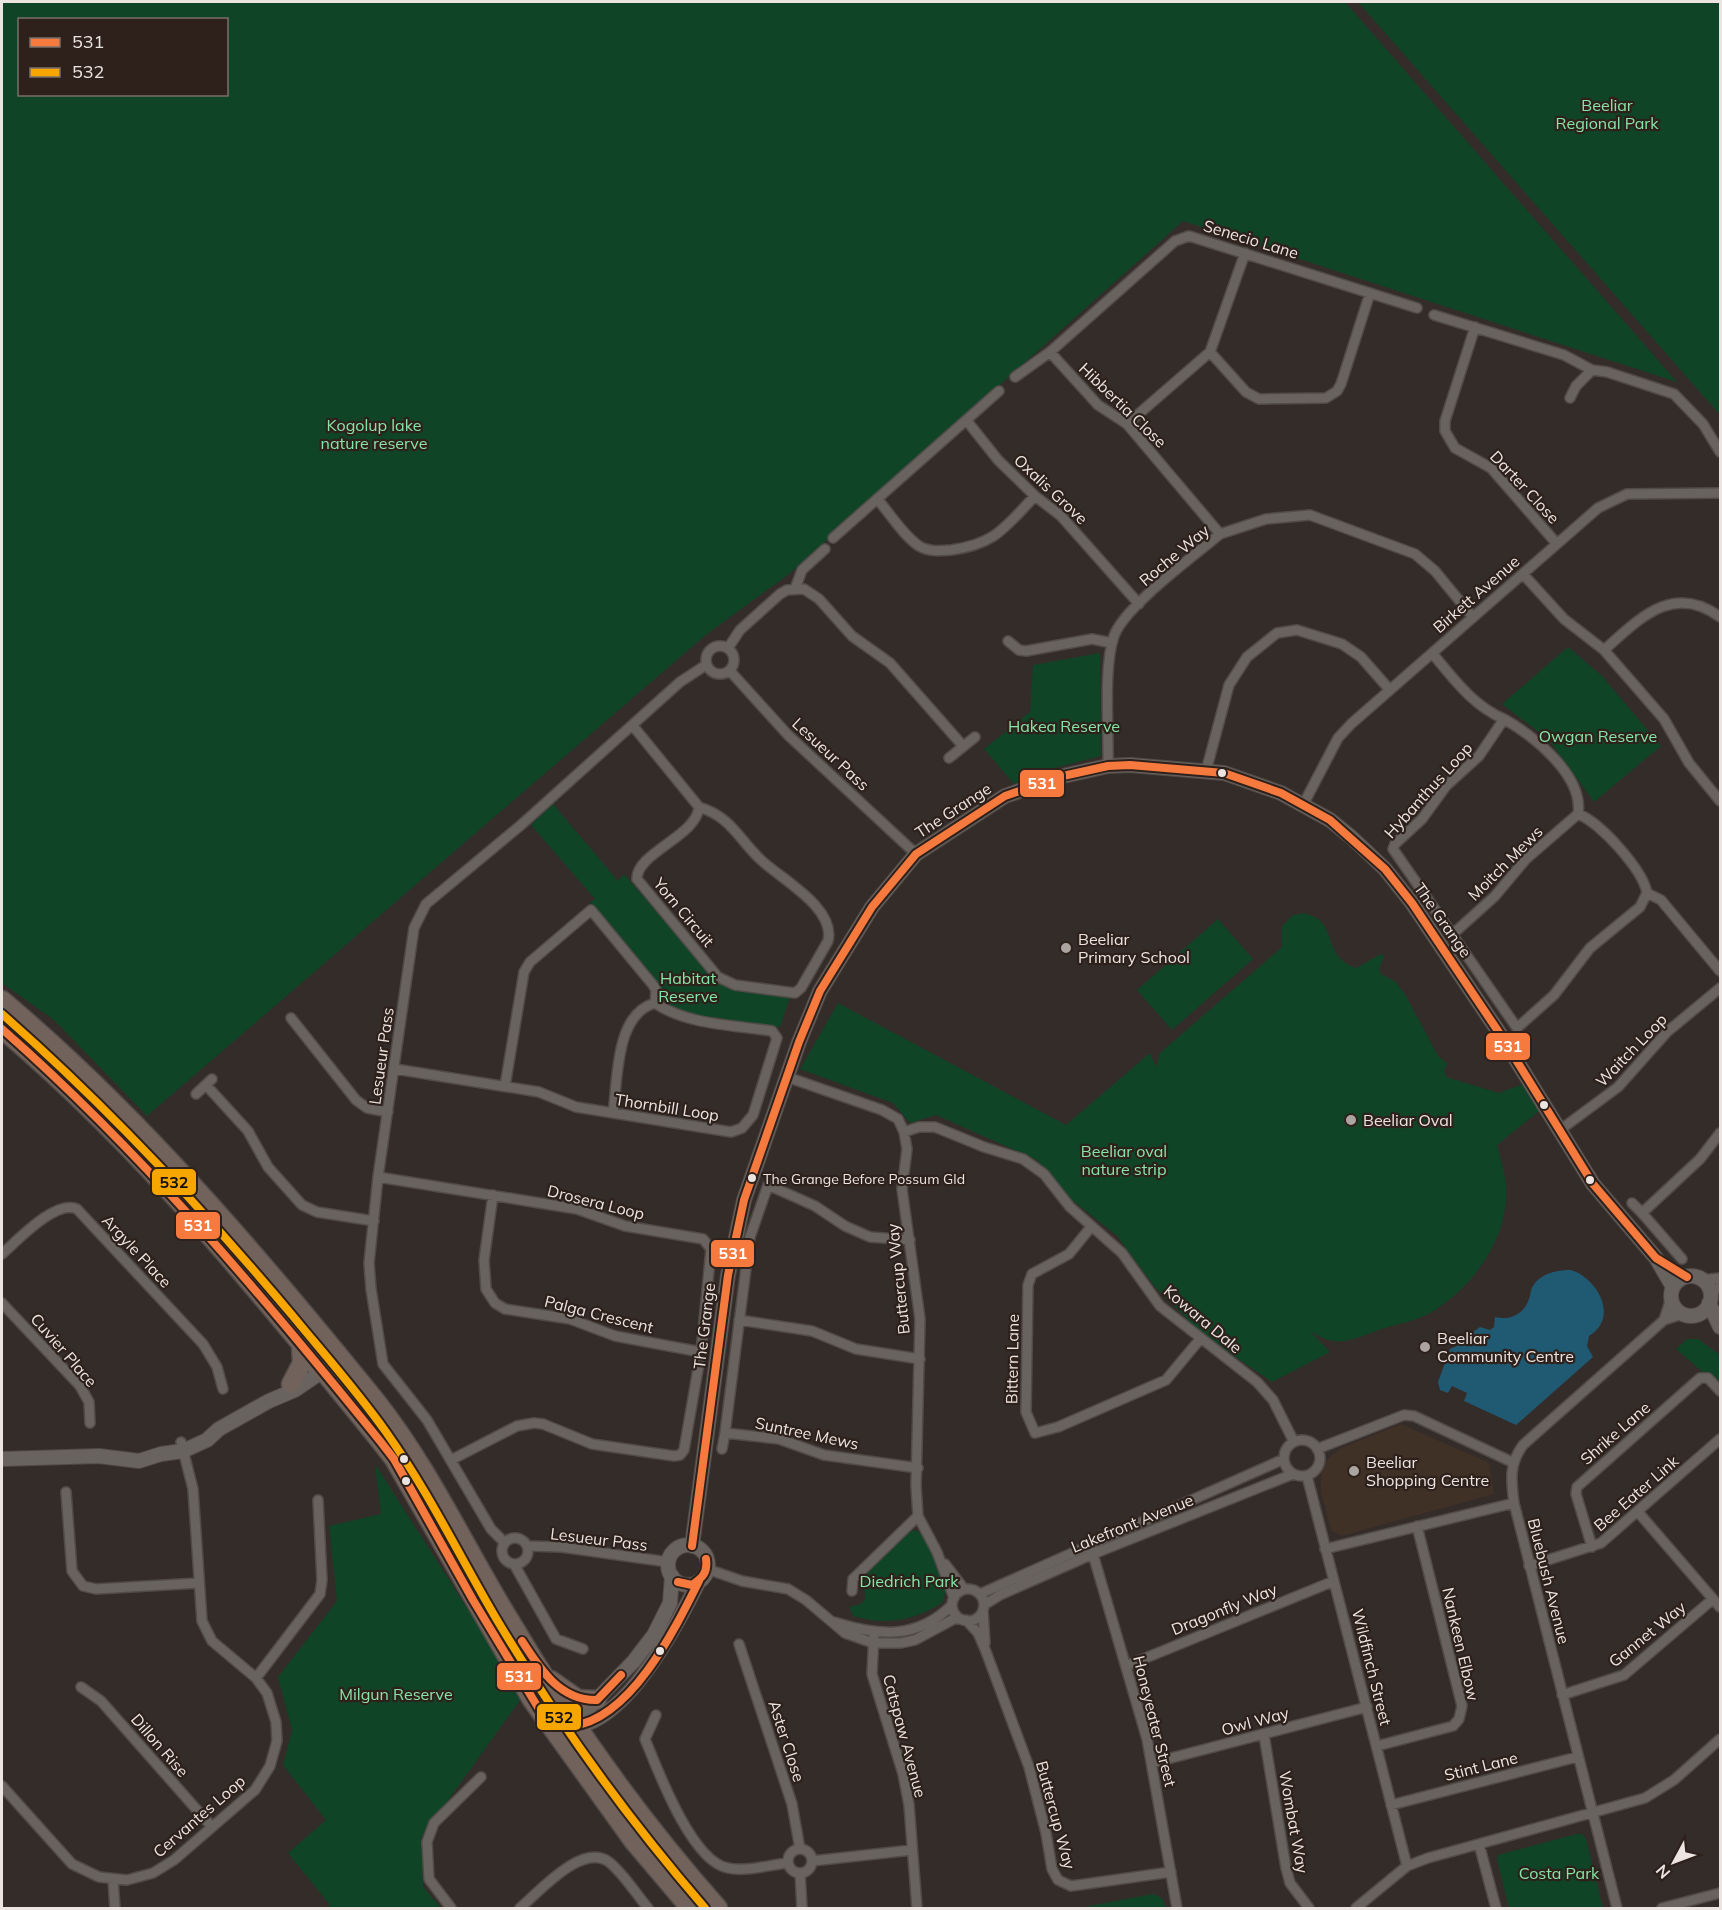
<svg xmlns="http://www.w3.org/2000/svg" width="1722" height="1910" font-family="Mulish,sans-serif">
<rect width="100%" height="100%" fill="#342c29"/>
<path fill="#403127" d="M1401,1424L1489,1463L1494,1494L1341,1536L1331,1530L1321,1493V1465L1341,1448Z"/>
<path fill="#104427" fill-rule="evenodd" d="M2,2H1345L1677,382L1183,221L789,574L707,634L147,1116L54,1020L2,983ZM20,20H226V94H20Z
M1358,2H1720V415Z
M1568,647L1602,676L1661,746L1594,802L1549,740L1502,704Z
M1100,653L1101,756L1047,770L1014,784L984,749L1030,712L1033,665Z
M553,804L618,881L624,874L705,968L740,990L790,997L780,1027L670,1011L662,1002L659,984L589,904L595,899L531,825Z
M1304,913C1341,922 1319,955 1356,968L1381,954L1384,956L1379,969L1381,974L1396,982L1406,996L1438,1056L1448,1064L1444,1069L1446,1077L1499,1093L1523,1084L1539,1111L1497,1145C1500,1158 1505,1172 1506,1185C1510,1237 1473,1288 1430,1313C1416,1321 1397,1324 1382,1329C1352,1339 1338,1350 1310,1331L1330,1352L1272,1382L1202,1334L1154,1286L1117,1236L1066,1195L1037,1160L936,1115L910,1123L893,1103L800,1069L838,1003L1066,1125L1150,1053L1156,1067L1160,1053L1282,947V926L1293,915Z
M1218,919L1253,959L1172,1030L1137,990Z
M1687,1339H1698L1720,1355V1387L1676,1349Z
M375,1464L523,1696L421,1838L423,1887L441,1908H327L330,1905L288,1853L326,1820L283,1765L292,1730L278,1677L337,1601L329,1526L381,1514Z
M915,1530L930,1539L948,1585L942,1603C912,1621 886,1626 853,1616L849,1607L861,1604L865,1599L864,1579L867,1572L909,1532Z
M1577,1834H1582L1586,1839L1603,1908H1509L1497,1859L1498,1855Z
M1153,1894L1162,1898L1166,1908H1089V1906Z"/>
<path fill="#205972" d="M1571,1270C1597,1278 1620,1317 1589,1336L1587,1346L1593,1357L1516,1425L1464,1401L1467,1393L1452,1386L1448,1393L1440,1390L1438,1382L1450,1349L1468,1341L1466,1337L1480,1327L1490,1330L1494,1327L1495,1317C1509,1321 1524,1314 1529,1299C1531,1295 1530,1290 1533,1286C1541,1273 1557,1270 1571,1270Z"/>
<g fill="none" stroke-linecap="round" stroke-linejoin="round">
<g stroke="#514b48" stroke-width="12">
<path id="street" d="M1434,315L1564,355L1592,370L1607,372L1674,394L1703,424L1720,452
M1475,327L1445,421V431L1455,448L1491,468L1557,544
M1050,352L1098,405L1127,424L1220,534
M1210,352L1246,392L1259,399L1326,398L1337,391L1341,384L1370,293
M1015,377L1050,352L1175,241L1189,236L1417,308
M1570,398L1576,386L1592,370
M967,421L998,460L1035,496L1061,516L1139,604
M1127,424L1210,352L1245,253
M878,500C891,515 903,535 919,546C929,552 940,551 951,550C996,544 1005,527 1035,496
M833,538L999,391
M1523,574L1564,619L1604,650L1664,719L1689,763L1720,801
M795,589L802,570L825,549
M1008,641L1019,650L1026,651L1092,639L1112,643
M706 660a14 14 0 1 1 28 0a14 14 0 1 1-28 0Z
M728,648L740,630L780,594L787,590L804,589L819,599L852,636L890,663L963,746
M1604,650C1639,619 1673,582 1720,617
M1432,653C1453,678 1473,706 1504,719L1479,756L1446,786L1422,819L1395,844L1393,849L1517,1028L1554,995L1590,948L1640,907L1647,893C1643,870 1600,822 1578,814C1584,776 1534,736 1504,719
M730,671L788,735L916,854
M633,726L699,807C697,836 636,853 637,879L718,977L735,985L795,993L801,988L828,941C836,908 781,879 761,860C738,838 731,817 699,807
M949,758L975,737
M1108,766C1109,730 1103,668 1114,636C1124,607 1194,556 1220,534L1266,519L1310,515L1415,554L1435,571L1472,616
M1206,771L1229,685L1247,657L1277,633L1297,630L1342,644L1361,657L1389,689
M1303,805L1338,738L1351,724L1598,508L1627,494L1720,493
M1647,893L1661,900L1720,971
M1454,933L1495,896L1526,859L1578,814
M291,1018L356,1100L367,1108L388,1112
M395,1069L539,1092L576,1107L731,1132L742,1128L753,1115L777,1038L772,1031C734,1025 687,1025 655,1003L656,990L653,985L591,910L530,962L524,972L505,1086
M787,1077L882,1110L898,1119L904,1132L907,1149L902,1189L920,1319L916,1486L918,1516L937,1552L954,1598
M206,1085L248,1131L268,1167L302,1205L317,1212L374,1221
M196,1094L212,1079
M613,1113C618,1079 615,1014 655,1003
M1560,1130L1618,1087L1667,1032L1720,988
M904,1132L919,1127H935L984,1147L1023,1159L1044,1174L1070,1207L1122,1253L1160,1306L1257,1382L1273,1400L1294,1442
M378,1177L577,1209L625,1226L703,1239L711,1249L701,1352L684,1450L680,1455L674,1456L592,1444L543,1424L534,1423L517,1426L451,1460
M493,1195L484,1260L486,1289L495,1303L505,1309L570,1319L615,1336L701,1352
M1632,1203L1642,1213
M1091,1227L1069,1254L1032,1274L1028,1285L1026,1412L1035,1433L1058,1427L1166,1380L1201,1338
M910,1240L870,1237L845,1226L815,1206L768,1185L750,1237L725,1433L779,1439L824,1455L918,1468
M2,1254C18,1240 56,1199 77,1209L203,1344L217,1367L223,1389
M1682,1259L1642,1213L1700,1159L1720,1133
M1702,1280L1720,1278
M1710,1294L1720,1286
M2,1303L80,1386L89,1402L90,1423
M739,1320L812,1331L856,1349L920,1359
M1664,1320L1682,1314
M1284 1458a18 18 0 1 1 36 0a18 18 0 1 1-36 0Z
M722,1449L725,1433
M1317,1449L1404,1415L1414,1416L1512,1462
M1307,1476L1407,1866
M66,1492L72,1571L83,1586L96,1589L199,1583
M1638,1512L1720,1607
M502 1551a13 13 0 1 1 26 0a13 13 0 1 1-26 0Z
M505,1543L491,1529L427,1420L383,1364L371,1289L369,1263L378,1177L414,928L426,904L521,825L680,682L706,665
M1090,1544L1147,1739L1177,1908
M527,1546L561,1547L668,1562
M1592,1547L1576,1494L1577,1487L1700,1378H1708L1720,1391
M1325,1549L1514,1503
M514,1564L556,1639L583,1649
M945,1564L964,1589
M1529,1566L1601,1543L1720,1439
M707,1569L742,1581L788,1589L806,1600L845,1633L873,1643H901L915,1640L954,1619H961
M952 1605a16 16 0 1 1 32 0a16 16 0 1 1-32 0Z
M852,1591L853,1579L918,1516
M980,1594L1284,1459
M984,1605L1000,1595L1093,1554L1293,1474
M983,1610L985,1643
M966,1620L978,1633L985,1649L1029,1767L1046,1833L1052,1869L1058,1880L1071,1886L1171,1872
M834,1622C878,1636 917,1640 952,1605
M874,1633L872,1674L903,1774L909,1805L917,1908
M739,1644L792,1804L800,1849
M1126,1666L1334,1581
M256,1678L320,1594L322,1580L318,1500
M81,1687L101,1701L212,1827
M1562,1695L1624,1675L1713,1599
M656,1715L645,1739C658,1771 692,1862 728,1868C746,1872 769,1865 787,1863
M1264,1735L1286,1868L1290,1883L1309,1908
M1377,1746L1453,1726L1459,1719L1462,1706L1417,1526
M1152,1763L1367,1707
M2,1786L72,1864L99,1877L127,1880L153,1873L174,1860L255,1790L270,1766L277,1741L276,1722L267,1693L256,1678L212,1641L202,1621L193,1489L181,1442
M1391,1805L1577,1757
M1479,1844L1496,1908
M788 1861a12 12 0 1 1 24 0a12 12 0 1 1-24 0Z
M812,1861L912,1850
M800,1873L802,1908
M113,1880L115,1908
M451,1908L429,1879L427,1842L434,1823L481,1777
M520,1908C539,1892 582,1842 609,1862C624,1874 636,1894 648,1908
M1356,1908L1407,1866L1428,1858L1645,1798L1674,1780L1720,1739
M1617,1908L1514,1503C1511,1480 1509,1464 1523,1445L1664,1320L1671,1299
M1662,1908L1720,1893"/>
</g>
<g stroke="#514b48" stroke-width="16">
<path id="secondary" d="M1671 1296a20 20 0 1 1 40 0a20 20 0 1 1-40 0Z
M1709,1303L1720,1327
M314,1367L337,1369L355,1378
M2,1459L99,1456L139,1461L161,1454L183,1451L207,1440L219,1429L269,1401L295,1390L317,1375L321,1347L314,1330
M668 1565a20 20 0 1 1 40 0a20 20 0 1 1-40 0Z
M692,1546L728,1275L744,1200L799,1042L820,991L872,907L916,854L1005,796L1063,776L1108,766L1130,765L1224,773L1281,793L1330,820L1351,837L1385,869L1412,903L1500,1034L1593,1184L1656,1258L1673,1287
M545,1719C609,1760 677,1625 699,1581
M581,1763L575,1739L578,1719L634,1661L654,1635L670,1603L672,1576"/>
</g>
<g stroke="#514b48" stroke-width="21">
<path id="highway" d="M2,1000C142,1118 261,1259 376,1401C428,1467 463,1543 506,1614C568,1719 637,1817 718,1908
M2,1029C144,1149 263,1296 380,1441L394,1459L532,1700L634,1842L690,1908
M291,1384L302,1363L301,1346
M551,1680L578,1699L597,1700"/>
</g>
<use href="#street" stroke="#696360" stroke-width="9"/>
<use href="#secondary" stroke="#696360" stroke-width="14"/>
<use href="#highway" stroke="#72625c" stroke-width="18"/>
<g stroke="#2e211c" stroke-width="12">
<path id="bus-1" d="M2,1029C143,1153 262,1295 380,1441L394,1459L473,1600L545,1719C553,1722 564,1727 572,1726C631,1719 675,1629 699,1581
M692,1546L728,1275L744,1200L799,1042L820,991L872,907L916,854L1005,796L1063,776L1108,766L1130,765L1224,773L1281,793L1330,820L1385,869L1412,903L1500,1034L1593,1184L1656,1258L1687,1277
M678,1582L692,1585C702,1578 708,1573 706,1559
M522,1641C540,1669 560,1701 597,1700L621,1675"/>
</g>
<g stroke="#2e211c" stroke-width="12">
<path id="bus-2" d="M2,1014C107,1106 202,1208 292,1315C324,1354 357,1391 386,1432C428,1491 460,1557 497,1620C558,1722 627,1818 705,1908"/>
</g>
<use href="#bus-1" stroke="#f6793e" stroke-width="8"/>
<use href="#bus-2" stroke="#f7a600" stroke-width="8"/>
</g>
<g fill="#ece4e0" stroke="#2e211c" stroke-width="2">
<circle cx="1222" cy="773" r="5"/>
<circle cx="1544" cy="1105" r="5"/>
<circle cx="752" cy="1178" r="5"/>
<circle cx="1590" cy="1180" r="5"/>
<circle cx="404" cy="1459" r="5"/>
<circle cx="406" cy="1481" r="5"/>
<circle cx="660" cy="1651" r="5"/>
</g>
<g fill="#aca4a0" stroke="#2e211c" stroke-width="2">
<circle cx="1066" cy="948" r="6"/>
<circle cx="1351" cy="1120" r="6"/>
<circle cx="1425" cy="1347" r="6"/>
<circle cx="1354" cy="1471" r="6"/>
</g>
<g text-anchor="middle" stroke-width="4.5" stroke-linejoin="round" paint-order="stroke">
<g font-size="14" fill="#ece4e0" stroke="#2e211c" text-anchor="start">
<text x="763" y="1184">The Grange Before Possum Gld</text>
</g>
<g font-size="16" fill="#86e5a6" stroke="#2e211c">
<text x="1607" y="111">Beeliar<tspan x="1607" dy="18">Regional Park</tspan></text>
<text x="374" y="431">Kogolup lake<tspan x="374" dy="18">nature reserve</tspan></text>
<text x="1064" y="732">Hakea Reserve</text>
<text x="1598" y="742">Owgan Reserve</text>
<text x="688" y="984">Habitat<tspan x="688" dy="18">Reserve</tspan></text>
<text x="1124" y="1157">Beeliar oval<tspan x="1124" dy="18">nature strip</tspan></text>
<text x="909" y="1587">Diedrich Park</text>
<text x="396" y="1700">Milgun Reserve</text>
<text x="1559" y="1879">Costa Park</text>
</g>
<g font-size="16" fill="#ece4e0" stroke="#2e211c">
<text transform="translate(1251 239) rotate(17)" y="6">Senecio Lane</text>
<text transform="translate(1123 405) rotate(44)" y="6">Hibbertia Close</text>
<text transform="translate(1525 487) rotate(47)" y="6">Darter Close</text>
<text transform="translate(1051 489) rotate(43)" y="6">Oxalis Grove</text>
<text transform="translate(1174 555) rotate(-40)" y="6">Roche Way</text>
<text transform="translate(1476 594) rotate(-41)" y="6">Birkett Avenue</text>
<text transform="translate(831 754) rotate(43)" y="6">Lesueur Pass</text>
<text transform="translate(1428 790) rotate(-48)" y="6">Hybanthus Loop</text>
<text transform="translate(953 810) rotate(-33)" y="6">The Grange</text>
<text transform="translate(1505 863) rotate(-45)" y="6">Moitch Mews</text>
<text transform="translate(684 912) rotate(50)" y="6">Yorn Circuit</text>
<text transform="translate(1443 920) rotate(55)" y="6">The Grange</text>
<text transform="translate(1631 1050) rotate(-46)" y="6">Waitch Loop</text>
<text transform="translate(381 1056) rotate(-82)" y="6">Lesueur Pass</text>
<text transform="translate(667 1107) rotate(9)" y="6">Thornbill Loop</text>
<text transform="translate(596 1202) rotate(14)" y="6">Drosera Loop</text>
<text transform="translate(137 1251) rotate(47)" y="6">Argyle Place</text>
<text transform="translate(898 1279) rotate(-96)" y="6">Buttercup Way</text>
<text transform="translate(599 1314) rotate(14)" y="6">Palga Crescent</text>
<text transform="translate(1203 1319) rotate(40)" y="6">Kowara Dale</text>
<text transform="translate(704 1326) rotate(-83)" y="6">The Grange</text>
<text transform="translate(64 1350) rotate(49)" y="6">Cuvier Place</text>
<text transform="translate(1012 1359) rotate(-89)" y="6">Bittern Lane</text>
<text transform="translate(807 1433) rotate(12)" y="6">Suntree Mews</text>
<text transform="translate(1615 1433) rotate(-41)" y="6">Shrike Lane</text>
<text transform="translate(1636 1493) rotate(-41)" y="6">Bee Eater Link</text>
<text transform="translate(1132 1523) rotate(-22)" y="6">Lakefront Avenue</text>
<text transform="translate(599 1539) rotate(7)" y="6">Lesueur Pass</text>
<text transform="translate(1549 1581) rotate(76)" y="6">Bluebush Avenue</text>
<text transform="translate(1224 1609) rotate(-22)" y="6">Dragonfly Way</text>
<text transform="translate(1647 1634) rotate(-39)" y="6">Gannet Way</text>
<text transform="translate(1461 1644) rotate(77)" y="6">Nankeen Elbow</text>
<text transform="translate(1372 1667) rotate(76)" y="6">Wildfinch Street</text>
<text transform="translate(1155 1721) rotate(76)" y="6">Honeyeater Street</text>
<text transform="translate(1255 1721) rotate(-15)" y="6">Owl Way</text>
<text transform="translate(905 1736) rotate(75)" y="6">Catspaw Avenue</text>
<text transform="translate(787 1741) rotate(72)" y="6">Aster Close</text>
<text transform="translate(160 1745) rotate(49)" y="6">Dillon Rise</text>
<text transform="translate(1481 1766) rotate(-14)" y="6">Stint Lane</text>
<text transform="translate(1056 1815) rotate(75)" y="6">Buttercup Way</text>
<text transform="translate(199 1816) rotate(-41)" y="6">Cervantes Loop</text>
<text transform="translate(1294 1822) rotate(80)" y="6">Wombat Way</text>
</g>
<g font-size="16" fill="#ece4e0" stroke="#2e211c" text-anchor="start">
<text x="1078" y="945">Beeliar<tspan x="1078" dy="18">Primary School</tspan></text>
<text x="1363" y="1126">Beeliar Oval</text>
<text x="1437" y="1344">Beeliar<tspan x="1437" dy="18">Community Centre</tspan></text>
<text x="1366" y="1468">Beeliar<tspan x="1366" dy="18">Shopping Centre</tspan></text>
</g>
</g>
<g stroke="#2e211c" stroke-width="2">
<rect x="1019" y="769" width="46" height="29" rx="6" fill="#f6793e"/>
<rect x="1485" y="1032" width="46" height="29" rx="6" fill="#f6793e"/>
<rect x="151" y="1168" width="46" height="28" rx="6" fill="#f7a600"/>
<rect x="175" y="1211" width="46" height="29" rx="6" fill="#f6793e"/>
<rect x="710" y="1239" width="45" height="29" rx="6" fill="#f6793e"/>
<rect x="496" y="1662" width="46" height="29" rx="6" fill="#f6793e"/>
<rect x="536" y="1703" width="46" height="28" rx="6" fill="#f7a600"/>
</g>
<g font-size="16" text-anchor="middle" font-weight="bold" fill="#fff">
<text x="1042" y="789">531</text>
<text x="1508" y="1052">531</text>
<text x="198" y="1231">531</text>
<text x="733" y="1259">531</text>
<text x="519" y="1682">531</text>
</g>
<g font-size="16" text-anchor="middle" font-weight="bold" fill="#111">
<text x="174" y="1188">532</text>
<text x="559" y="1723">532</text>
</g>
<rect width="1722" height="1910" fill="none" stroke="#ece4e0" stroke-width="6"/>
<rect x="18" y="18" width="210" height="78" fill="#2e211c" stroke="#7a6f6a" stroke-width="1.5"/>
<rect x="30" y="38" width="30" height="9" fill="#f6793e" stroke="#7a6f6a" stroke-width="1.5"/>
<text x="72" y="48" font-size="18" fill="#ece4e0">531</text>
<rect x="30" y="68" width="30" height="9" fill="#f7a600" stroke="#7a6f6a" stroke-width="1.5"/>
<text x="72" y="78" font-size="18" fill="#ece4e0">532</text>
<g transform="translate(1674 1862) rotate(229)" stroke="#2e211c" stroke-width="4.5" paint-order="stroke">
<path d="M0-4.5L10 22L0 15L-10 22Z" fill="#ece4e0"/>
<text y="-9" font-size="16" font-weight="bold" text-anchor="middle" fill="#ece4e0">N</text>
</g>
</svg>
